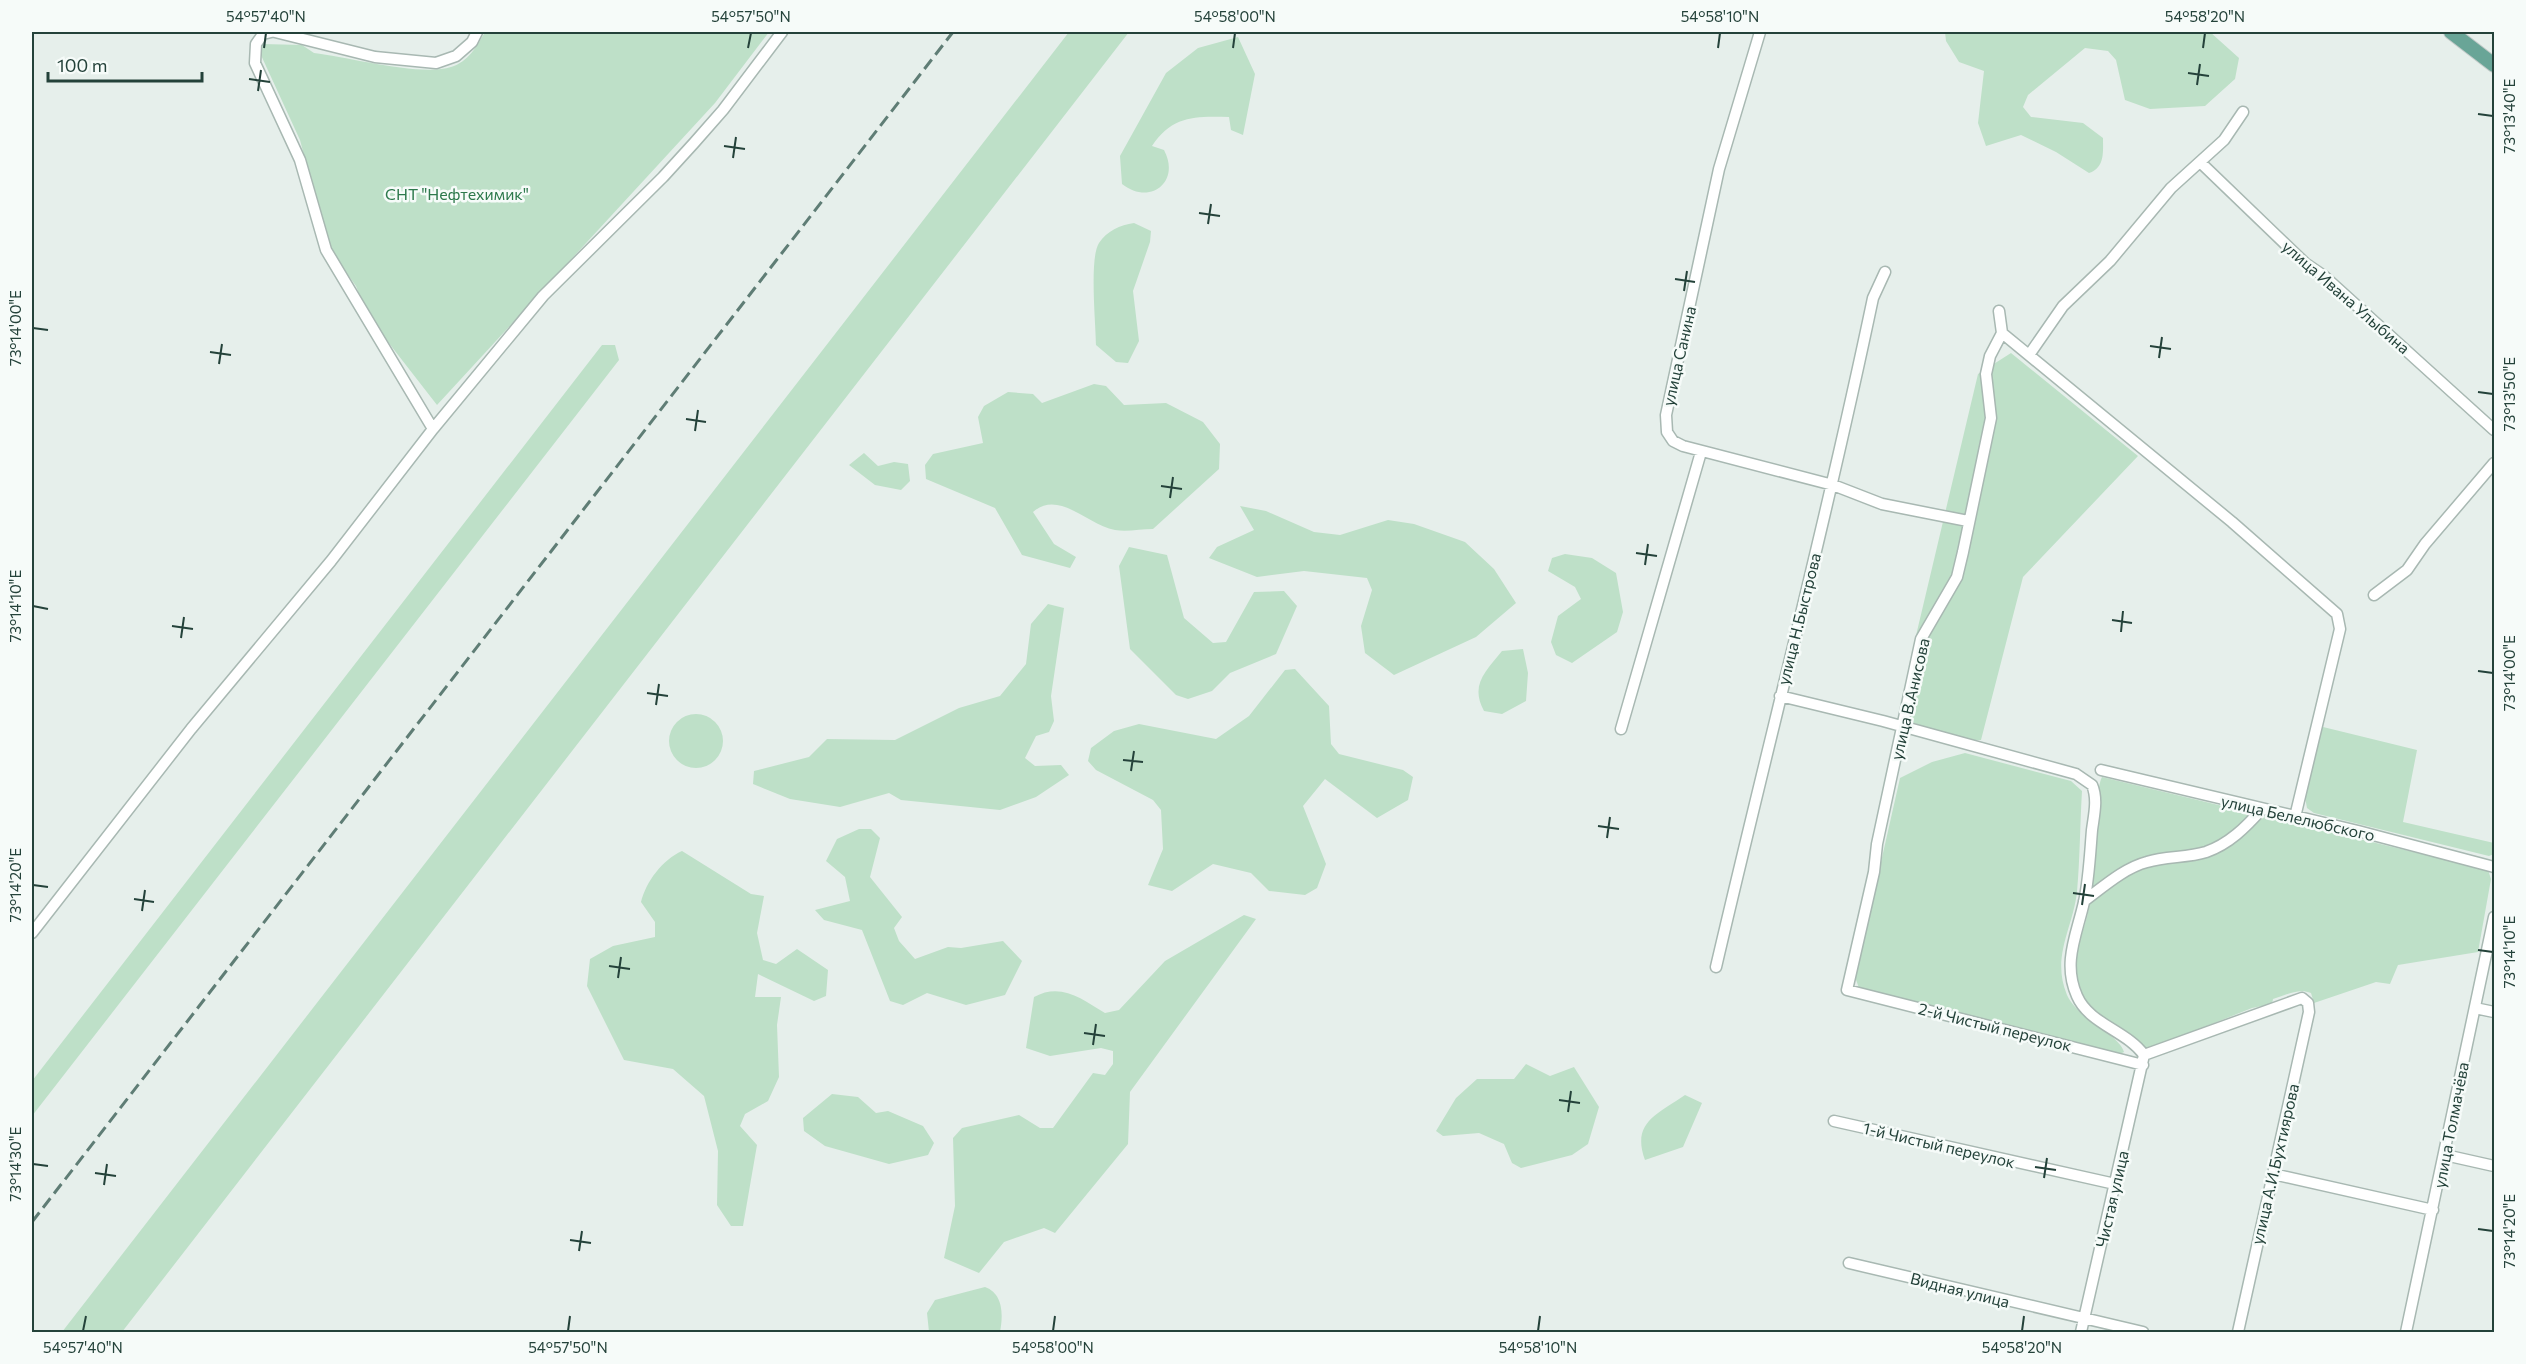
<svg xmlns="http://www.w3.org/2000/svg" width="2526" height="1364" font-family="Commissioner,sans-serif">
<rect width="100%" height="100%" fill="#e6efeb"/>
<path fill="#bee0c8" d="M485,32H769L715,103L437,405L367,315L356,286L329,249L300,140L260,53L262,44L302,45L314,53C349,57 421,77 451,67C468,62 477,46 485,32Z
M1069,32H1129L122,1332H62Z
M1945,32H2210L2239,58L2235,79L2205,106L2150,109L2125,100L2116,60L2108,51L2085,48L2028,95L2023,107L2031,117L2083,123L2103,138C2103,152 2105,168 2089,173L2056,152L2021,135L1986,146L1978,123L1984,71L1959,62L1946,41Z
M1238,37L1255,74L1243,135L1231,130L1229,117C1197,116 1172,115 1152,146L1164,150C1181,182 1150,206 1122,184L1120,156L1166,73L1198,48Z
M1134,223L1151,231L1150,242L1133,291L1139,341L1128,363L1116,362L1096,345C1096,325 1089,258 1099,243C1107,231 1120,225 1134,223Z
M602,345H615L619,360L32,1116V1081Z
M2011,353L2138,456L2023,577L1981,740H1965L1914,723L1908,713L1917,672L1914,644L1978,374Z
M1094,384L1106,386L1124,405L1166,403L1203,422L1220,444L1219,469L1153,529C1141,529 1127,532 1115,530C1087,525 1059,489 1033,512L1054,544L1076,557L1070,568L1022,555L995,508L926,479L925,465L933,454L983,443L978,417L984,406L1008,392L1033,394L1042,403Z
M864,453L878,466L894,462L908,464L910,481L901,490L875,485L849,465Z
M1240,506L1266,511L1314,532L1340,535L1388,520L1414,524L1465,542L1494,569L1516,603L1476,637L1394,675L1365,653L1361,626L1372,590L1367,578L1304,571L1257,577L1209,558L1217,547L1254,530Z
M1129,547L1167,555L1184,618L1213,643L1226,642L1254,592L1284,591L1297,606L1276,654L1230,673L1212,691L1188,699L1176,695L1130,649L1119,566Z
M1565,554L1592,558L1616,573L1623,612L1617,632L1572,663L1556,655L1551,642L1558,616L1581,599L1575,587L1548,571L1552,558Z
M1048,604L1064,608L1051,696L1054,721L1049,732L1036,736L1025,758L1035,766L1061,765L1069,775L1036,797L1000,810L901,800L889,793L840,807L790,799L753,784L754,771L809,757L827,739L895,740L959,708L1000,696L1026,664L1031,624Z
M1523,649L1528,673L1526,701L1502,714L1484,711C1470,685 1485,672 1502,651Z
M1295,669L1329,706L1331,744L1339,754L1403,770L1413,777L1408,800L1377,818L1325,779L1303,806L1326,864L1317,888L1305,895L1269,891L1251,873L1213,864L1172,891L1148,885L1163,849L1161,810L1153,800L1096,770L1088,761L1091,748L1114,731L1139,724L1216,739L1249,716L1285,670Z
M669 741a27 27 0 1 1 54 0a27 27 0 1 1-54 0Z
M2319,726L2417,750L2403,822L2494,843V854L2489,856L2314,813L2307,808L2305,797Z
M1965,753L2071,781L2082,791C2080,824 2080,859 2077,892C2073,928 2051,957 2067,995C2076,1017 2119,1034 2124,1052L2120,1054L1859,988L1855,977L1900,778L1932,762Z
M2102,777L2488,870L2491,879L2478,952L2398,965L2390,984L2376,982L2314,1003L2311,993C2299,988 2285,995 2273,999L2272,1004L2252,1008L2144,1051C2126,1036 2090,1014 2081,993C2066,958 2083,940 2089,908C2094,883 2094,856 2097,831C2099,817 2096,788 2102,777Z
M859,829H871L880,838L870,877L902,917L894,928L899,941L915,959L948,947L961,948L1003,941L1022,961L1005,995L966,1005L927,993L903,1005L890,1001L862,930L824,920L815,910L850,901L845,877L826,861L837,839Z
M682,851L751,894L764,896L757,933L763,960L776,964L797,949L828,970L826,996L814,1001L758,974L755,997H781L777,1025L779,1077L768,1101L745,1114L740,1126L757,1145L743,1226H731L717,1205L718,1151L704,1096L673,1069L624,1060L587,986L590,959L613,946L655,937V922L641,902C646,882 662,860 682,851Z
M1244,915L1256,919L1130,1092L1128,1144L1055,1233L1044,1228L1004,1242L979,1273L944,1258L955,1206L953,1138L962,1128L1019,1115L1040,1128H1053L1093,1073L1105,1075L1113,1064V1051L1101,1048L1050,1056L1026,1048L1034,997C1061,982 1082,999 1105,1013L1119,1010L1165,961Z
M1526,1064L1550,1076L1574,1067L1599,1107L1588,1144L1572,1155L1521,1168L1512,1163L1504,1144L1479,1133L1443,1136L1436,1131L1456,1098L1477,1079H1514Z
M832,1094L858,1097L876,1113L888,1111L923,1126L934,1143L928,1155L889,1164L825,1146L804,1131L803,1118Z
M1685,1095L1702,1103L1683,1147L1645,1160C1631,1122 1658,1114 1685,1095Z
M985,1287C1004,1294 1003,1316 1000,1332H929L927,1313L935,1300Z"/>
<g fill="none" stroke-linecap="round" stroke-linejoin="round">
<g stroke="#a8b8b2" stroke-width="13">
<path id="minor" d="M271,32L263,34L256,44L255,63L300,160L326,250L433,429
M275,32L375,57L436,63L456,56L472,42L477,32
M1760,32L1719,169L1666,415L1667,432L1673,441L1683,446L1833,485L1882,504L1968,521
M2200,162L2305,263L2324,276L2494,430
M1999,311L2002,333L1990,356L1986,374L1991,418L1963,552L1957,577L1921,639L1877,844L1874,872L1847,990L2143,1065
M2002,333L2232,522L2337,614L2340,629L2295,817
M2029,355L2063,306L2110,261L2171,188L2224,140L2243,112
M2374,595L2407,570L2425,544L2494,463
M1780,696L1883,721L2076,774L2092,785C2098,799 2094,815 2092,830C2090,854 2089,879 2084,902C2077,934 2062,963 2077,996C2089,1024 2127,1031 2144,1055L2081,1332
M1621,729L1701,452
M2101,770L2358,831L2494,867
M2084,901C2103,887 2124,868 2147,862C2166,856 2187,858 2206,852C2229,844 2246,827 2261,810
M32,933L191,729L331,561L433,429L543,296L663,177L694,143L723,110L782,32
M1716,967C1768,744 1826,522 1873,298L1885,272
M2475,1008L2494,1012
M2144,1055L2302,998L2308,1003L2309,1012L2238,1332
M1834,1121L2115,1184
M2445,1155L2494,1166
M2273,1174L2433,1210
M1849,1263L2143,1332
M2406,1332L2494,917"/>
</g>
<g stroke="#c2cac8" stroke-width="16">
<path id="major" d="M2451,32L2494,65"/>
</g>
<use href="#minor" stroke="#fff" stroke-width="10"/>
<use href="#major" stroke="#69a597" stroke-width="14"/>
<path stroke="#5f7d75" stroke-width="3" stroke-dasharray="12 6" stroke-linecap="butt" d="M32,1222L953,32"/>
</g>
<path fill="none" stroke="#24423a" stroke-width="2" d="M264,48L266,33M748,48L751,33M1233,48L1235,33M1718,48L1720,33M2203,48L2205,33M2188,73L2209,76M249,79L270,82M2197,85L2200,64M258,91L261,70M2478,114L2493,116M724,146L745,149M733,158L736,137M1199,213L1220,216M1208,224L1211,204M1675,279L1695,282M1684,291L1687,271M33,328L48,330M2150,346L2171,349M210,352L231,355M2159,358L2162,337M219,364L222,344M2478,392L2493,394M686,419L706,422M695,431L698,410M1161,486L1182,489M1170,498L1173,477M1636,553L1657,556M1645,565L1648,544M33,606L48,609M2112,620L2132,623M172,626L193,629M2121,632L2123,611M181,638L184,617M2478,671L2493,673M647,693L668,696M656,705L659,684M1123,760L1143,762M1131,771L1134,751M1598,826L1619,829M1607,838L1610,817M33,885L48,887M2073,893L2094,896M134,899L154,902M2082,905L2085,884M142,911L145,890M2478,950L2493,952M609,966L630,969M618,978L621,957M1084,1033L1105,1036M1093,1045L1096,1024M1559,1100L1580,1103M1568,1112L1571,1091M33,1164L48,1166M2035,1167L2056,1170M95,1173L116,1176M2044,1178L2047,1158M104,1185L107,1164M2478,1229L2493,1231M570,1240L591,1243M579,1251L582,1231M83,1331L86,1316M568,1331L570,1316M1053,1331L1055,1316M1538,1331L1540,1316M2022,1331L2024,1316"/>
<g text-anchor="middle" stroke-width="5" stroke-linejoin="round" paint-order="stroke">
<g font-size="16" fill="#2d794c" stroke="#f6fbf9">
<text x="457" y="200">СНТ "Нефтехимик"</text>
</g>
<g font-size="16" fill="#24423a" stroke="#f6fbf9">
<text transform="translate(2346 297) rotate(41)" y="6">улица Ивана Улыбина</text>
<text transform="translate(1679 356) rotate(-77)" y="6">улица Санина</text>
<text transform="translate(1799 619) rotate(-76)" y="6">улица Н.Быстрова</text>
<text transform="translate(1910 699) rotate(-77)" y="6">улица В.Анисова</text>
<text transform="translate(2298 818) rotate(13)" y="6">улица Белелюбского</text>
<text transform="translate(1995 1027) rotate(14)" y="6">2-й Чистый переулок</text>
<text transform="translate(2451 1125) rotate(-79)" y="6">улица Толмачёва</text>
<text transform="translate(1939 1145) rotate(13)" y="6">1-й Чистый переулок</text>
<text transform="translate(2275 1164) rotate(-77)" y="6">улица А.И.Бухтиярова</text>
<text transform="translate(2112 1199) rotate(-77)" y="6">Чистая улица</text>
<text transform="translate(1960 1290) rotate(14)" y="6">Видная улица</text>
</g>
</g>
<rect width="2526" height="1364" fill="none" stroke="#f6fbf9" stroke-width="66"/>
<path d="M48 72v9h154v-9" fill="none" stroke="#24423a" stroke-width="3"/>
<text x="57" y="72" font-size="18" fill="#24423a" stroke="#f6fbf9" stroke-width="4.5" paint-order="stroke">100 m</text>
<rect x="33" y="33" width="2460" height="1298" fill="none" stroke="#24423a" stroke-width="2"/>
<g font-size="15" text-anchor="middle" fill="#24423a">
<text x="266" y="22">54°57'40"N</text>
<text x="751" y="22">54°57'50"N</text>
<text x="1235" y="22">54°58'00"N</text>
<text x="1720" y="22">54°58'10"N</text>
<text x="2205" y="22">54°58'20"N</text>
<text transform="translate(2510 116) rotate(-90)" y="5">73°13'40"E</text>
<text transform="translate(16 328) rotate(-90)" y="5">73°14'00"E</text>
<text transform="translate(2510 394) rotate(-90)" y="5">73°13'50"E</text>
<text transform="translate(16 606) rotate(-90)" y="5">73°14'10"E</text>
<text transform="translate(2510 673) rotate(-90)" y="5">73°14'00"E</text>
<text transform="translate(16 885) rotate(-90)" y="5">73°14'20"E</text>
<text transform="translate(2510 952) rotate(-90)" y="5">73°14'10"E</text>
<text transform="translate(16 1164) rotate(-90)" y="5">73°14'30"E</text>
<text transform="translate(2510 1231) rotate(-90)" y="5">73°14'20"E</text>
<text x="83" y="1353">54°57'40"N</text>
<text x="568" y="1353">54°57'50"N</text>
<text x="1053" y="1353">54°58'00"N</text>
<text x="1538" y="1353">54°58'10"N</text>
<text x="2022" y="1353">54°58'20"N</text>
</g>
</svg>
